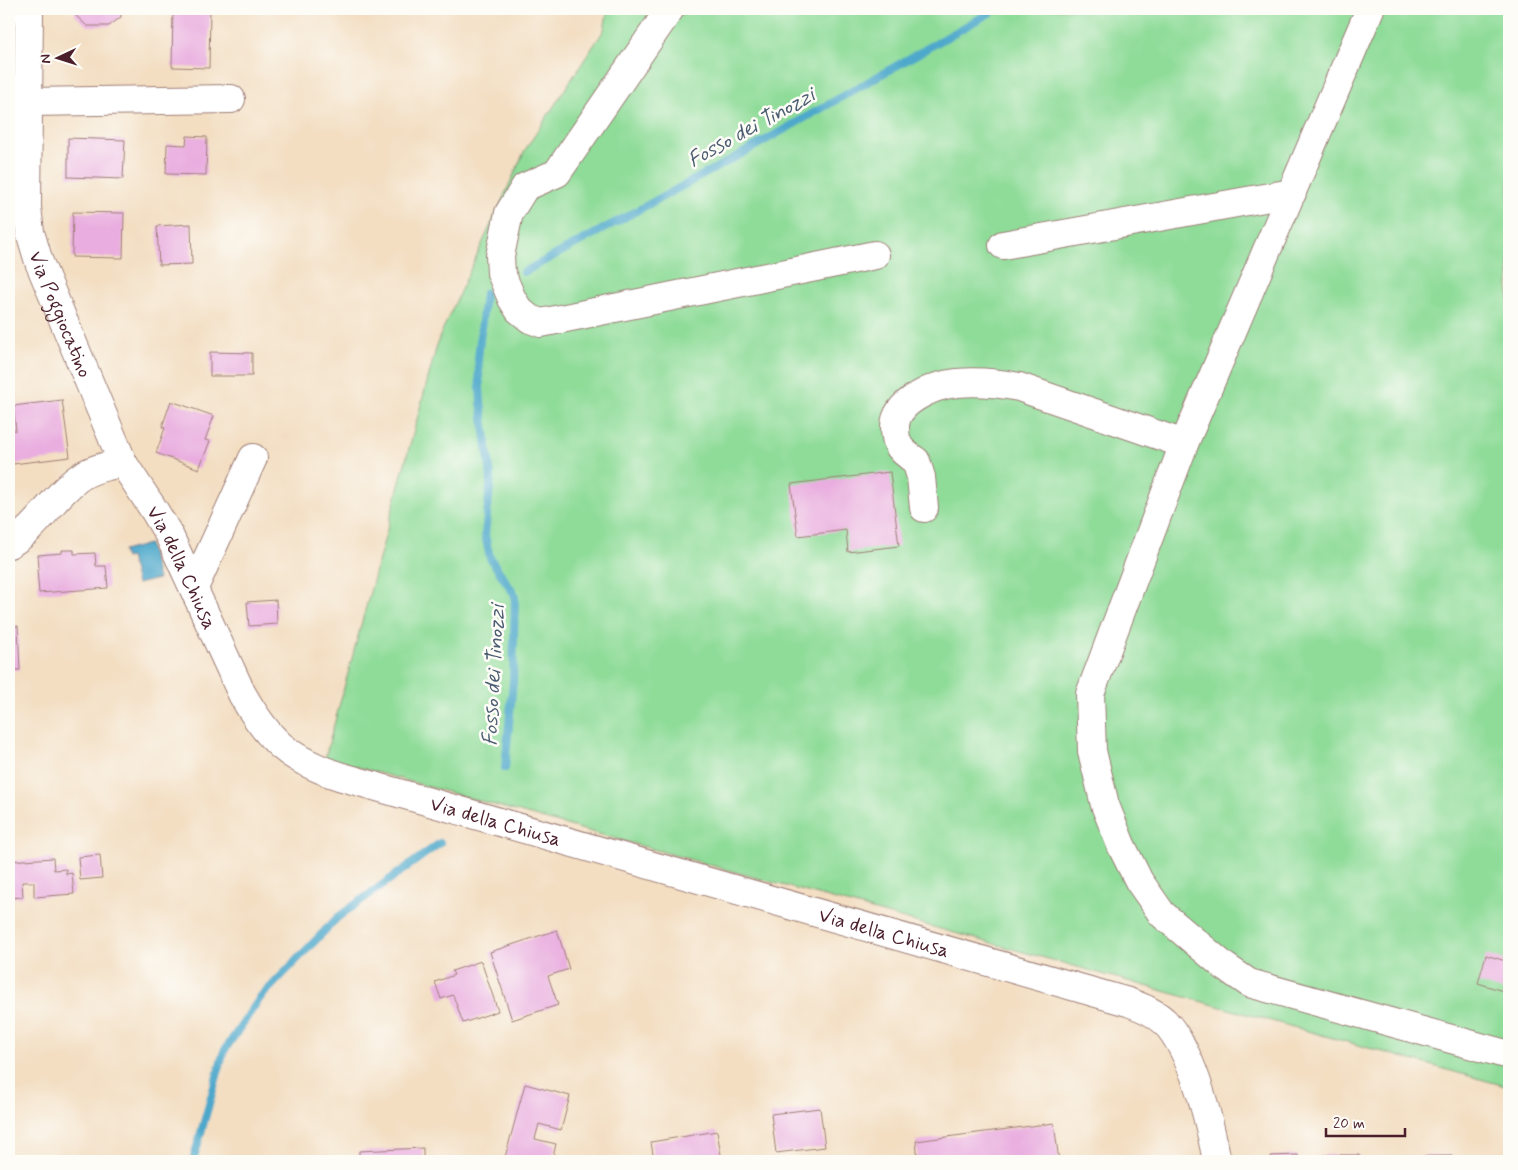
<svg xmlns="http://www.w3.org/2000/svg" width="1518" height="1170" font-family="Mynerve,sans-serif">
<rect width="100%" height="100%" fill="#fdfcf7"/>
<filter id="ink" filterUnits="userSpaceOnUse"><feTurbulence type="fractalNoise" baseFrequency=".02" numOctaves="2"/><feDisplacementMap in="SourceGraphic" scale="10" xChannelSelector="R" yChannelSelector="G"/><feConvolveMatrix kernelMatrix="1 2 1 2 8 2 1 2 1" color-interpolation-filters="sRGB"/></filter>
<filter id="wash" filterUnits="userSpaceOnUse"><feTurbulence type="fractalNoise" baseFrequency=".0096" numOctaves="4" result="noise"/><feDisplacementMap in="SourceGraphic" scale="20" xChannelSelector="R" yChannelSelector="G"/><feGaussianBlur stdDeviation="1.12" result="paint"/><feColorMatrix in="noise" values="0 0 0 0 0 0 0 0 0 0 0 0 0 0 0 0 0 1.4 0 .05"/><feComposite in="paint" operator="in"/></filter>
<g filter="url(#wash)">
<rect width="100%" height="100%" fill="#f3dec2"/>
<path fill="#8fdc99" stroke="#6c7e62" d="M608,9H1509V1087L325,758L439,338L525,150L604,30Z"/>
<path fill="#4ea8cb" stroke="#4c647b" d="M149,544L158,579L137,584L130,557L125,558L123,551Z"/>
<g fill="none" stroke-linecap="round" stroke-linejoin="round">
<path stroke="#4ea8cb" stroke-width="8" d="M524,272L736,157L991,12L994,9
M485,293L478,359L481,402L491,477L485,535L490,558L515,595L513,681L505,768
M193,1161L224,1051L260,998L338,917L440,843"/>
</g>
<g id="blocks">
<path fill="#e9addf" d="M75,9H121V17L109,26H87L75,15Z
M173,9H210L209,68L172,67Z
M187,136L207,137L206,175L166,174L167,144L186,145Z
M68,138L125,140L123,179L68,177Z
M73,212L124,213L123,258L72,257Z
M191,224L192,264L159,265L157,226Z
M210,352L252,353V376H210Z
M62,400L70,457L13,464L9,431L16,430L13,406Z
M171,401L214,416L205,440L210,441L199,469L156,453L165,428L162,427Z
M890,472L899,546L848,552L846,530L798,536L791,484Z
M62,550H74V554L95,553L96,566H106L108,588L39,593L37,569L39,568L38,555L62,553Z
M276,600L277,624L249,626L247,602Z
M18,626L20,670H9V627Z
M100,855L102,878L80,880L78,857Z
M53,858L54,870L66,869V874L72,873L74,894L34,897V882H22L23,897L9,898V861Z
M557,930L569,969L548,976L558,1005L512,1020L490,952Z
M1486,955L1509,962V993L1478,983Z
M481,961L498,1011L463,1023L453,995L441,999L435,982L454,975L452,971Z
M525,1084L570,1096L561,1130L539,1124L535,1139L556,1144L552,1161H504Z
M820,1108L825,1147L776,1153L771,1114Z
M1054,1123L1059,1161H918L916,1141Z
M717,1131L722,1161H654L651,1142Z
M423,1148V1161H359V1151Z
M1298,1155V1161H1271V1156Z
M1324,1155H1359V1161H1324Z
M827,1156V1161H797V1160Z
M1452,1156V1161H1383V1157Z"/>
</g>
</g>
<g filter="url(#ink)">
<use href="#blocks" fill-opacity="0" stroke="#9e7e76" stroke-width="1"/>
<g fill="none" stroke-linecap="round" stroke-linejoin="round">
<g stroke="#9e7e76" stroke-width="30">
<g id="minor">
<path id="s1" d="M29,9L27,207L30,232L39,262L123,463"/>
<path d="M670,9L557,173L525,187L509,213L500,256L501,273L512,299L519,310L530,319L541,323L875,255"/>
<path d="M1370,9L1184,444L1090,694L1092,751L1105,805L1121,845L1139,881L1162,914L1224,966L1249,983L1509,1055"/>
<path d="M28,102L231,99"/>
<path d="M1003,245L1292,193"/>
<path d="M924,508L921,477L916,461C901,451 895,446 895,427C895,401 935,385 957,383C978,381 998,383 1019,387L1184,444"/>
<path id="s2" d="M9,544C38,528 51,499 76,480C89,469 107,466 123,463L154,510L169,535L242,694C268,740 288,759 339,776L1128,1002C1141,1007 1155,1012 1165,1022C1194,1054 1209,1119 1217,1161"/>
<path d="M194,588L253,458"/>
</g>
</g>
<use href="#minor" stroke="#fff" stroke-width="28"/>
</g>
</g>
<g text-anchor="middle" stroke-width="5" stroke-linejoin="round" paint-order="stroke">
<g font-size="20" fill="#4a1f2b" stroke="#fdfcf7">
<text dy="7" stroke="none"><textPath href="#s1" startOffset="311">Via Poggiocatino</textPath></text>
<text dy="7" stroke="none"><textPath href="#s2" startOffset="264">Via della Chiusa</textPath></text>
<text dy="7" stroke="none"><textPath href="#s2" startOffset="698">Via della Chiusa</textPath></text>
<text dy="7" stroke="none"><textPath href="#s2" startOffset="1102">Via della Chiusa</textPath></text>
</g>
<g font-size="21" font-style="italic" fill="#4c5d73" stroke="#fdfcf7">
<text transform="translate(751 127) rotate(-29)" y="7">Fosso dei Tinozzi</text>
<text transform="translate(493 675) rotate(-87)" y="7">Fosso dei Tinozzi</text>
</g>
</g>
<rect width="1518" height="1170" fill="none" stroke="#fdfcf7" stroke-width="30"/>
<g transform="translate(58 58) rotate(266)" stroke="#fdfcf7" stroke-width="4" paint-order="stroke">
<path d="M0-4L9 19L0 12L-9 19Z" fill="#4a1f2b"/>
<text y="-8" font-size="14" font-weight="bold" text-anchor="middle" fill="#4a1f2b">N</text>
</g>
<path d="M1326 1128v8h79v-8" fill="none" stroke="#4a1f2b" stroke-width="2.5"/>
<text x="1333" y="1128" font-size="15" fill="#4a1f2b" stroke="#fdfcf7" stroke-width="4" paint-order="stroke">20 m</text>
</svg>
